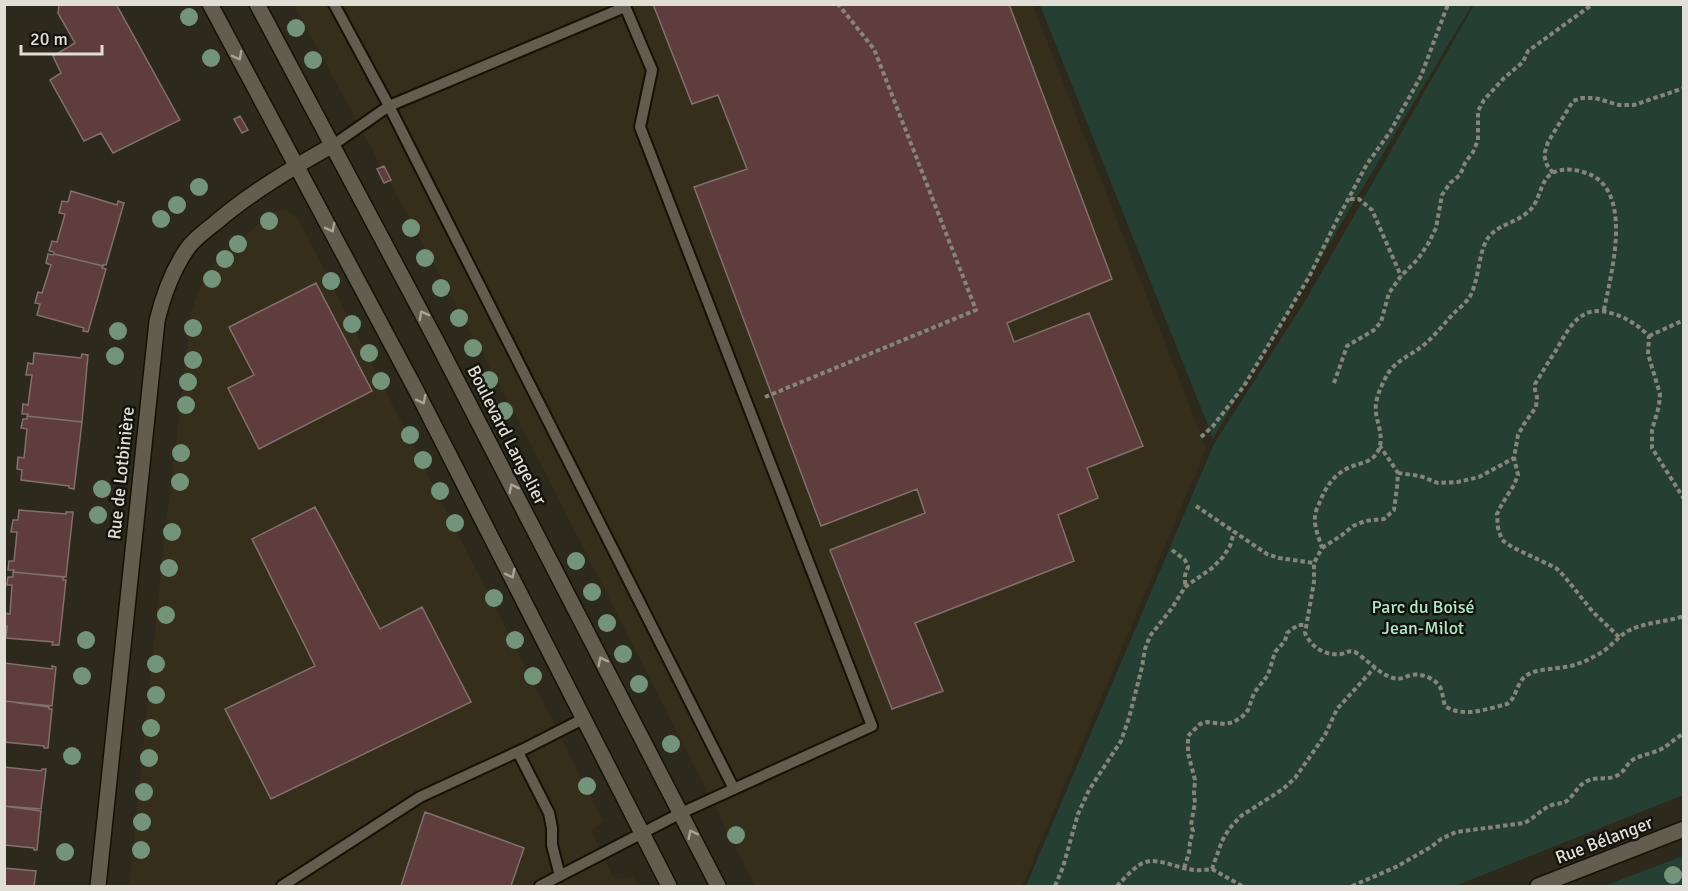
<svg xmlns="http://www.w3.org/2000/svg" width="1688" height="891" font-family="Signika,sans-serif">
<rect width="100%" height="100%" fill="#2d291c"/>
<path fill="#352e1a" d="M294,5H1033L1206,448L1022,886H755L528,439Z
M279,210H285L292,213L298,218L604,822L591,830L614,879L633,877L638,886H129L164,542L191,314L198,290L213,264L231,247L272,213Z"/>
<path fill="#254033" d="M1040,5H1472L1213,438Z
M1474,5H1683V795L1455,886H1026L1214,444L1307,298Z
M1683,856V886H1604Z"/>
<path fill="#5e3d3c" stroke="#82706e" stroke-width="1.5" d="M59,4H116L180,120L113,153L101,133L84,141L50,80L61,73L53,56L75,43L58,13Z
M653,4H1009L1112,279L1007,323L1014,342L1089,313L1143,446L1087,468L1098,498L1058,515L1074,561L915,623L943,691L892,709L830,550L925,513L917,489L821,526L694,187L747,169L718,95L692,104Z
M240,116L248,130L242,133L234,119Z
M384,166L391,180L384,183L377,169Z
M71,191L117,205L118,201L124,203L106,265H103V266L54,254V252L49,251L52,241L57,242L65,214L59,213L62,201L68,202Z
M48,254L53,255L54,254L103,266L102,268L106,269L88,332L83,331L84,328L37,315L40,304L35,303L38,292L42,293L51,265L46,263Z
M316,283L372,391L259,449L228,388L254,375L229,327Z
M34,353L81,358L82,354L88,355L82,422L27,416L28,414H22L23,404L28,405L32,375H26L28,363L33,364Z
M27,416L82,422L74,489L69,488V486L21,480L22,470L17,469L18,457L24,458L27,429L21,428L23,419H27Z
M315,507L380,629L422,607L471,702L271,799L225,709L315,666L252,539Z
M19,510L66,514V512H73L66,577L13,572L14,570H8L9,561H14L17,532H11L13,520H18Z
M13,572L63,577V580H66L59,645H52L53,642L6,638L7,626H4V613L10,614L12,585H7L8,577H13Z
M4,663L52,669V666L56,667L52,706L4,701Z
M4,701L49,707V709H52L48,748H44V746L4,742Z
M4,767L41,771L42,769H46L41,809L4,806Z
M4,806L41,811L37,850H34V848L4,845Z
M425,812L524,848L511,886H401Z
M4,868L36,871L34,886H4Z"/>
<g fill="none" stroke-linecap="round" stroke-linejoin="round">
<g stroke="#151106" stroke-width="14">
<path id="lane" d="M334,4L389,106L734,789
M333,145L389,106L625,7
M518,752L549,813L552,828V845L560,876
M282,886L420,797L526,748L585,718
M540,886L681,813L872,726L640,127L652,70L624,4"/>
</g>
<g stroke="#151106" stroke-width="18">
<path id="street" d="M98,886L157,321C163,296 172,271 187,249C194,239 204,232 214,224C250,193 292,168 333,145"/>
</g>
<g stroke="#151106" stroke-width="18">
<path id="secondary" d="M210,4L416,390L669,886
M257,4L438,344L718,886
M1538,886L1684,829"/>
</g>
<path stroke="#87847a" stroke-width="4" stroke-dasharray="4.5 3" stroke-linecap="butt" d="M1553,173L1547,165L1544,155L1548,142L1573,101L1582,98H1595L1619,105H1634L1684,88
M1350,199H1359L1372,210L1401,276
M1604,310C1611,273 1636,186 1583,172C1573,169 1562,168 1552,173C1539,182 1541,200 1529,211C1517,223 1498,224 1488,238C1478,252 1479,283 1469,298C1465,304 1458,309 1453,314C1444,324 1435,335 1425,344C1412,355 1396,360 1387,375C1381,386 1374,401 1376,413C1378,427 1385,439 1377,453C1371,463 1359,463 1350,467C1333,475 1325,488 1319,504C1317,508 1315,513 1315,517C1314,527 1319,538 1322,548L1314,563V582L1305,633C1311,647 1325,656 1341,654C1347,653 1348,650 1355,652C1368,660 1379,674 1393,678C1400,680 1405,677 1411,675C1422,673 1434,678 1440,687C1443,693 1443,700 1445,706C1462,718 1488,709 1507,704C1517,698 1516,682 1527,675C1541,667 1561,670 1577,664C1589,660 1603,653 1612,644C1618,639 1623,633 1630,630C1647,622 1666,622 1684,616
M1649,336L1684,320
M1334,383L1347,346L1374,330L1381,322L1389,293L1401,276L1418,259L1428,244L1436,228L1442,195L1450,183L1460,175L1465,163L1473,152L1478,140V111L1484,100L1504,78L1523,62L1528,51L1593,4
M765,397L976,310L874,49L838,4
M1201,437L1213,426L1244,386L1309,277L1337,220L1367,164L1390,132L1421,76L1448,4
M1398,473L1420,476L1438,483L1458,482L1479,477L1514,458
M1196,506L1267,554L1279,558L1314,563
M1322,548L1342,535L1353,526L1365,521L1384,519L1394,510L1397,487L1398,473L1380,446
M1172,550L1185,560L1188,567L1185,575V586
M1619,637L1593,612L1564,576L1556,568L1512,547L1502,540L1498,528L1497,514L1502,504L1514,485L1518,475L1514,458L1518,435L1524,424L1536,407L1537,397L1535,390V384C1542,373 1548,362 1555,352C1569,328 1580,302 1614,314C1627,318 1639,326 1649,336L1648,354L1660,394L1659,406L1652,430V448L1684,499
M1184,868L1189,853L1190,842L1193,831L1191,825L1195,803L1194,793L1195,780L1188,753V736L1200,724L1207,722L1225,724L1234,722L1243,716L1248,710L1254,693L1268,675L1275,652L1285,641L1287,633L1298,625H1305
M1212,869L1242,886
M1055,886L1063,867L1078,814L1089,790L1121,741L1129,718L1142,667L1145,649L1150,636L1172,608L1185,587L1212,568L1223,557L1230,546L1234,532
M1117,886C1124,879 1132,869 1141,864C1155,856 1174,867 1188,869C1196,871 1204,870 1212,869L1222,841L1229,829L1241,816L1283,789L1295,778L1325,735L1337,709L1375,667
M1352,886L1396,867L1431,847L1441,839L1456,832L1524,823C1535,818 1543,807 1555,804C1560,803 1563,804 1568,800C1575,794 1578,785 1587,781C1597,776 1608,781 1618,775C1625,771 1627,763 1634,759C1644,754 1656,753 1665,747C1671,743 1676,737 1684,734"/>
<use href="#lane" stroke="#625d4e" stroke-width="10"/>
<use href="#street" stroke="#625d4e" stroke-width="15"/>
<use href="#secondary" stroke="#625d4e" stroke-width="15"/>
</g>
<g fill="#73937b">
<circle cx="189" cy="17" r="9"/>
<circle cx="296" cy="28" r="9"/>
<circle cx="211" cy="58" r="9"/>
<circle cx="313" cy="60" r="9"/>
<circle cx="199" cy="187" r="9"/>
<circle cx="177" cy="205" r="9"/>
<circle cx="161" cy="219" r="9"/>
<circle cx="269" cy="221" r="9"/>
<circle cx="411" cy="228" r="9"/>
<circle cx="238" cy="244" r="9"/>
<circle cx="425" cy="258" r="9"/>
<circle cx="225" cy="259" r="9"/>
<circle cx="212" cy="279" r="9"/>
<circle cx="331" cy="281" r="9"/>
<circle cx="441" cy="288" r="9"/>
<circle cx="459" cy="318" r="9"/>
<circle cx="352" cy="324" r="9"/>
<circle cx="193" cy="328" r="9"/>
<circle cx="118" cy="331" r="9"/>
<circle cx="473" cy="348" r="9"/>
<circle cx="369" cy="353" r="9"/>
<circle cx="115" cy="356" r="9"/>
<circle cx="193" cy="360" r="9"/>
<circle cx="489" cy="380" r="9"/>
<circle cx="381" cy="381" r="9"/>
<circle cx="188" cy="382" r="9"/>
<circle cx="186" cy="405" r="9"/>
<circle cx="504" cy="411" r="9"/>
<circle cx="410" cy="435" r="9"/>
<circle cx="181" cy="453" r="9"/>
<circle cx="423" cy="460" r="9"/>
<circle cx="180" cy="482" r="9"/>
<circle cx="102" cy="489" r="9"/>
<circle cx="440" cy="491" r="9"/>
<circle cx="98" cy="515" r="9"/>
<circle cx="455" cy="523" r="9"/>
<circle cx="172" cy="532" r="9"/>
<circle cx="576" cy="561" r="9"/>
<circle cx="169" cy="568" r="9"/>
<circle cx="592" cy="592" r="9"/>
<circle cx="494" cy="598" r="9"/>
<circle cx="166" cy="615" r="9"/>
<circle cx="607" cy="623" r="9"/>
<circle cx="86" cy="640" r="9"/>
<circle cx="515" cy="640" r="9"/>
<circle cx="623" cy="654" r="9"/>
<circle cx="156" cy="664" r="9"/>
<circle cx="82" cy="676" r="9"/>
<circle cx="533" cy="676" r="9"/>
<circle cx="639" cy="684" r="9"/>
<circle cx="156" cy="695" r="9"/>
<circle cx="151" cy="728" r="9"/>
<circle cx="671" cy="744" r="9"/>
<circle cx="72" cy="756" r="9"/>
<circle cx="149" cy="758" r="9"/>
<circle cx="587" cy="786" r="9"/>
<circle cx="144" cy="792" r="9"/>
<circle cx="142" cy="822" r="9"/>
<circle cx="736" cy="835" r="9"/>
<circle cx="141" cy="850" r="9"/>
<circle cx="65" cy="852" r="9"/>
<circle cx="1673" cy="875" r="9"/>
</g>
<defs><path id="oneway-chevron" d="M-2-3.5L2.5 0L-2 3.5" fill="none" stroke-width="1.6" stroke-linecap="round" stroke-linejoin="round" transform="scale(1.5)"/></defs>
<g stroke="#a8a499">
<use href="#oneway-chevron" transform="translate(238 56) rotate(62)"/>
<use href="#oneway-chevron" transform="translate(331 228) rotate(62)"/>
<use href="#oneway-chevron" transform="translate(423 315) rotate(-118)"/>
<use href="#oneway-chevron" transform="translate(422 400) rotate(63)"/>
<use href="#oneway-chevron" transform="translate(513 488) rotate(-117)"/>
<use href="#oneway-chevron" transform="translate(511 574) rotate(63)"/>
<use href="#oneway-chevron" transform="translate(602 661) rotate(-117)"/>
<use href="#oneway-chevron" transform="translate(692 834) rotate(-117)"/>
</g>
<g text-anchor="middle" stroke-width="5" stroke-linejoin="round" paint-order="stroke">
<g font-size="18" fill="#e1ded6" stroke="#14120c">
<text transform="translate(507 435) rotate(63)" y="6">Boulevard Langelier</text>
<text transform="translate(121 473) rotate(-84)" y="6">Rue de Lotbinière</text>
<text transform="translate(1604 840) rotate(-21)" y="6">Rue Bélanger</text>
</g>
<g font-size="18" fill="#ade9c9" stroke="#14120c">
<text x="1423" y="613">Parc du Boisé<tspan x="1423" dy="21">Jean-Milot</tspan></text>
</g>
</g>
<rect width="1688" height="891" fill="none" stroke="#e1ded6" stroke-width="12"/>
<path d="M21 45v9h81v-9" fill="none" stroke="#e1ded6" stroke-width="3"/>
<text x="30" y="45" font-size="18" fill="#e1ded6" stroke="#14120c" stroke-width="4.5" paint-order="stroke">20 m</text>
</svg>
